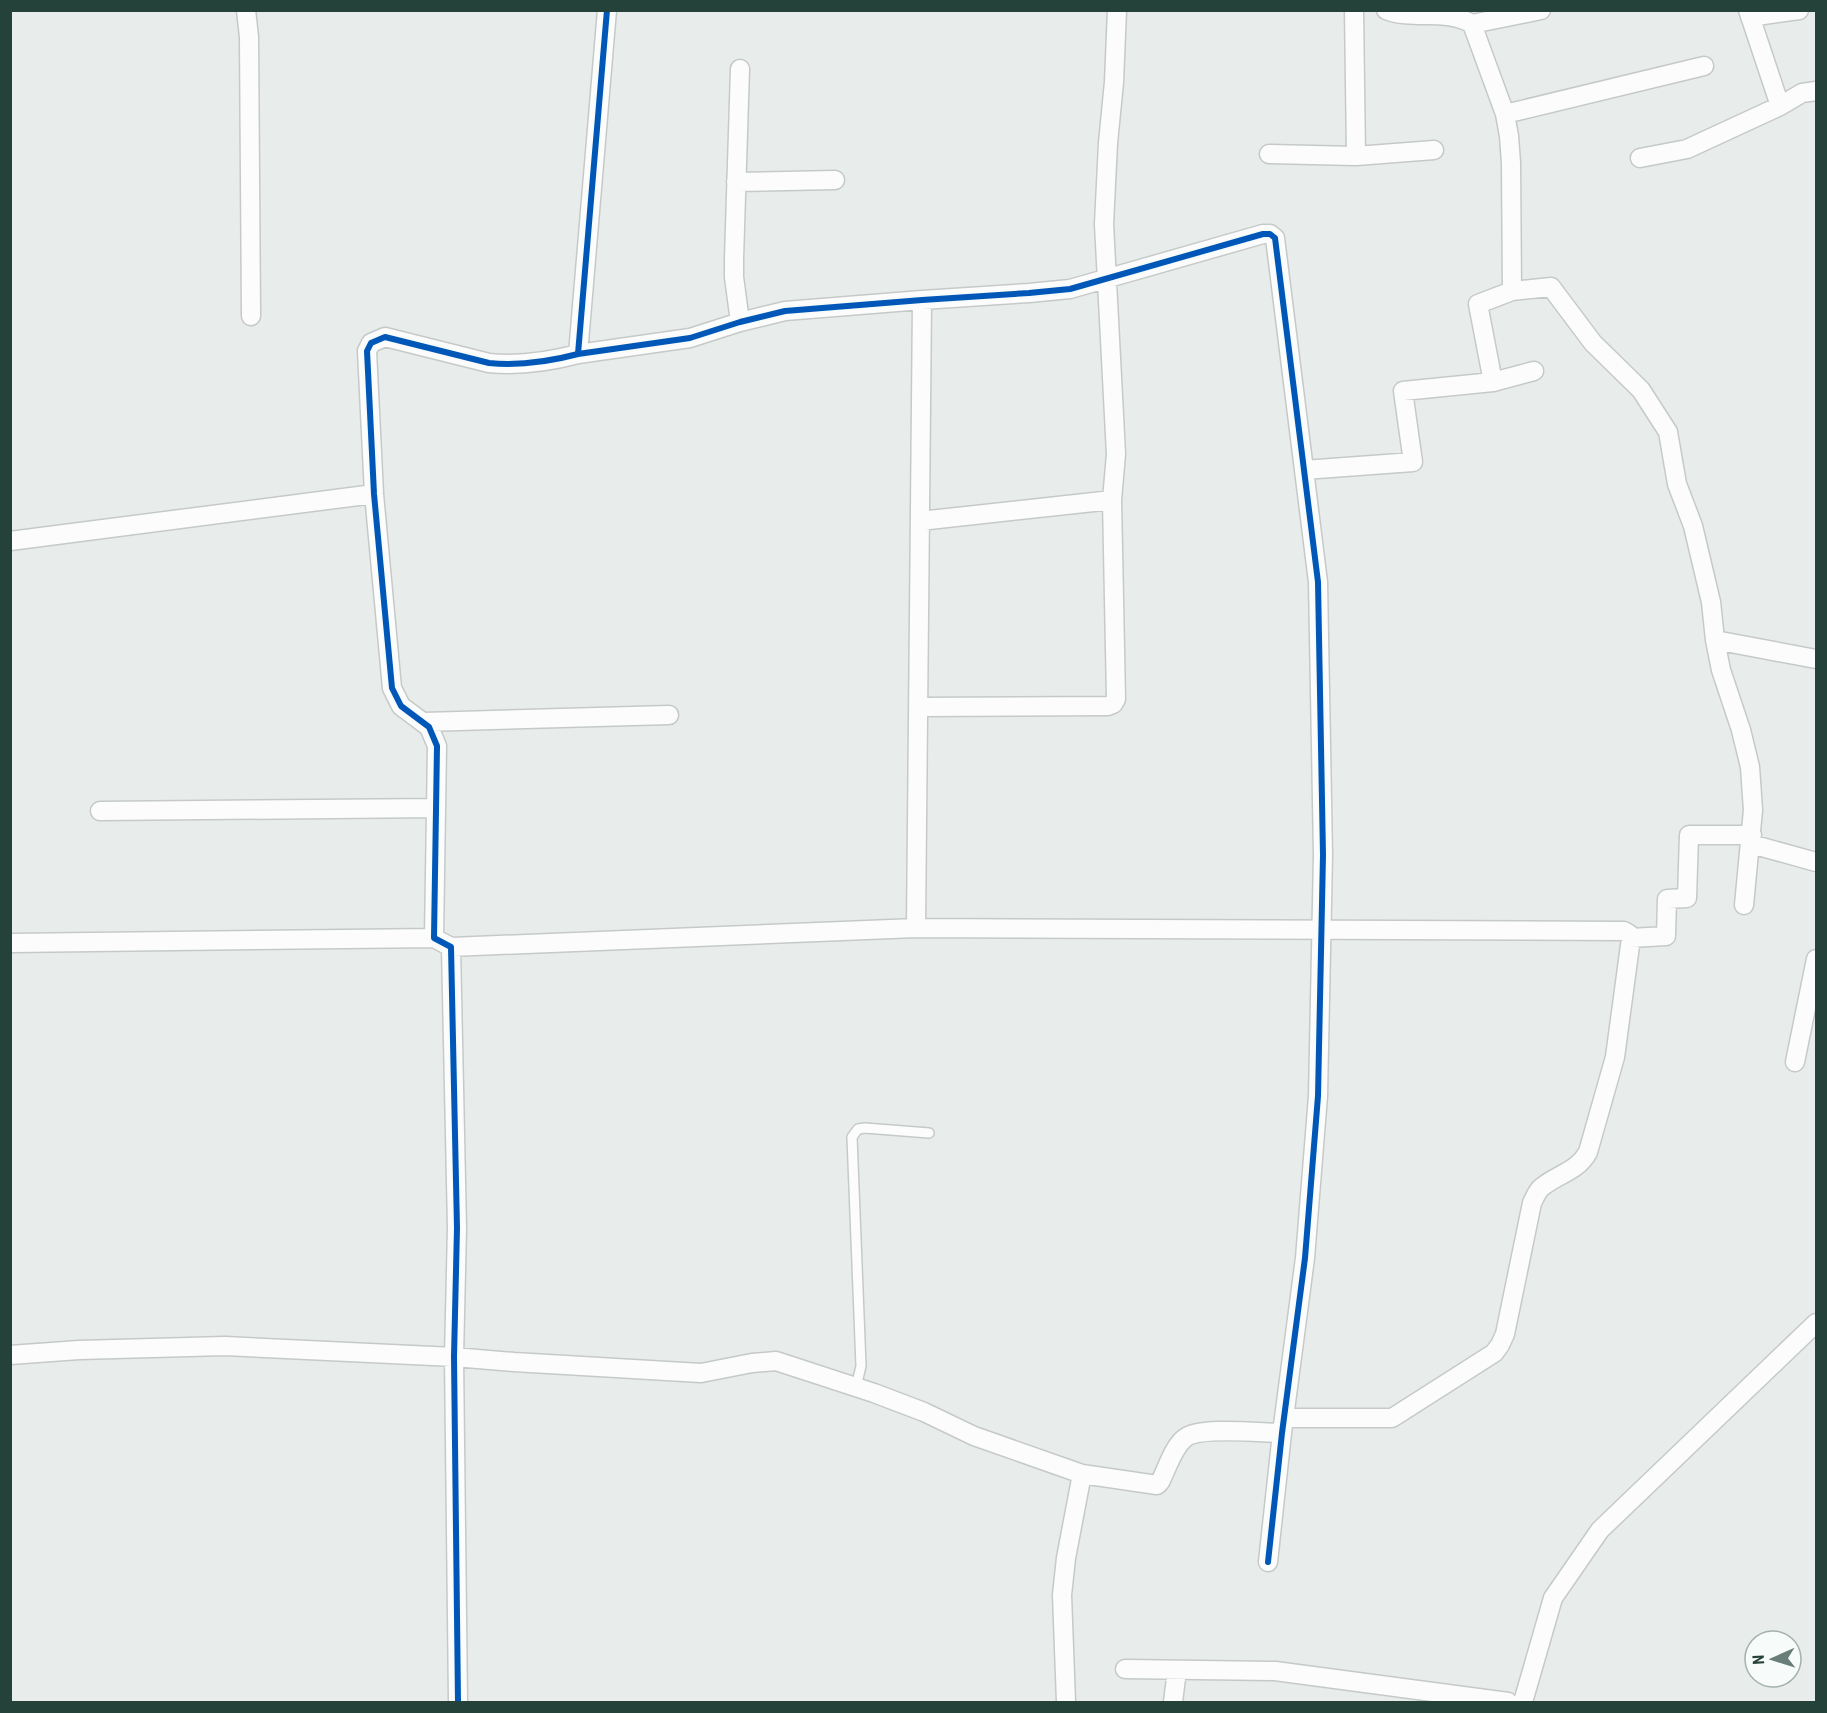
<svg xmlns="http://www.w3.org/2000/svg" width="1827" height="1713" font-family="'Roboto Condensed',sans-serif">
<rect width="100%" height="100%" fill="#e8edeb"/>
<g fill="none" stroke-linecap="round" stroke-linejoin="round">
<g stroke="#c5cac8" stroke-width="12">
<path id="service" d="M856,1387L861,1366L852,1137L858,1129L865,1128L929,1133"/>
</g>
<g stroke="#c5cac8" stroke-width="21">
<path id="minor" d="M246,10L249,37L251,316
M1354,10L1356,156
M1386,10C1414,21 1446,8 1472,24L1505,114L1509,136L1511,163L1512,291
M1748,10L1780,106
M1750,17L1799,10
M1472,24L1541,10
M740,69L734,259V277L740,322
M1505,114L1704,66
M1269,154L1356,156L1434,150
M1640,158L1687,149L1780,106L1802,93L1816,91
M736,182L835,180
M578,354L690,338L740,322L785,311L922,300L1029,293L1070,289L1263,234H1270L1275,238L1318,582L1323,855L1318,1096L1305,1258L1282,1433L1268,1562
M1493,382L1478,304L1512,291L1551,287L1593,343L1641,390L1668,432L1677,484L1693,526L1711,602L1715,640L1721,670L1741,730L1750,767L1753,810L1744,905
M1304,470L1413,462L1403,391L1493,382L1534,371
M920,521L1112,500
M10,541L374,494
M1715,640L1816,659
M918,707L1108,706L1113,704L1116,699L1112,500L1116,454L1104,224L1108,143L1114,82L1117,10
M424,722L669,715
M100,811L436,808
M1751,844L1816,862
M916,928L922,300
M1631,938L1666,936L1667,899L1687,898L1689,835H1752
M10,943L434,938
M451,947L916,928L1624,931L1629,934L1631,938L1615,1057L1588,1152C1578,1171 1558,1174 1542,1187C1537,1191 1535,1197 1532,1203L1505,1334L1500,1345L1494,1353L1392,1418H1284
M1795,1062L1816,959
M10,1355L79,1350L225,1346L454,1357L514,1362L701,1373L752,1363L776,1361L874,1393L924,1412L974,1436L1082,1474L1066,1558L1062,1595L1066,1702
M1082,1474L1157,1485L1160,1482C1167,1469 1173,1447 1185,1438C1199,1426 1262,1433 1282,1433
M1125,1669L1275,1671L1508,1702
M458,1702L454,1357L457,1228L451,947L434,938L437,746L429,727L401,706L392,688L374,494L367,351L371,343L385,337L489,363C521,366 548,362 578,354L607,10
M1173,1702L1177,1670
M1523,1702L1553,1598L1600,1530L1816,1323"/>
</g>
<use href="#service" stroke="#fcfcfc" stroke-width="9"/>
<use href="#minor" stroke="#fcfcfc" stroke-width="18"/>
<g stroke="#f7fbf9" stroke-width="10">
<path id="cycleway" d="M578,354L690,338L740,322L785,311L922,300L1029,293L1070,289L1263,234H1270L1275,238L1318,582L1323,855L1318,1096L1305,1258L1282,1433L1268,1562
M458,1702L454,1357L457,1228L451,947L434,938L437,746L429,727L401,706L392,688L374,494L367,351L371,343L385,337L489,363C521,366 548,362 578,354L607,10"/>
</g>
<use href="#cycleway" stroke="#0057b8" stroke-width="6"/>
</g>
<rect width="1827" height="1713" fill="none" stroke="#24423a" stroke-width="24"/>
<g transform="translate(1773 1659) rotate(267)"><circle r="28" fill="#f7fbf9" stroke="#a3b1ad" stroke-width="1.5"/>
<path d="M0-4.5L10 22L0 15L-10 22Z" fill="#697e78"/>
<text y="-9" font-size="16" font-weight="bold" text-anchor="middle" fill="#24423a">N</text>
</g>
</svg>
